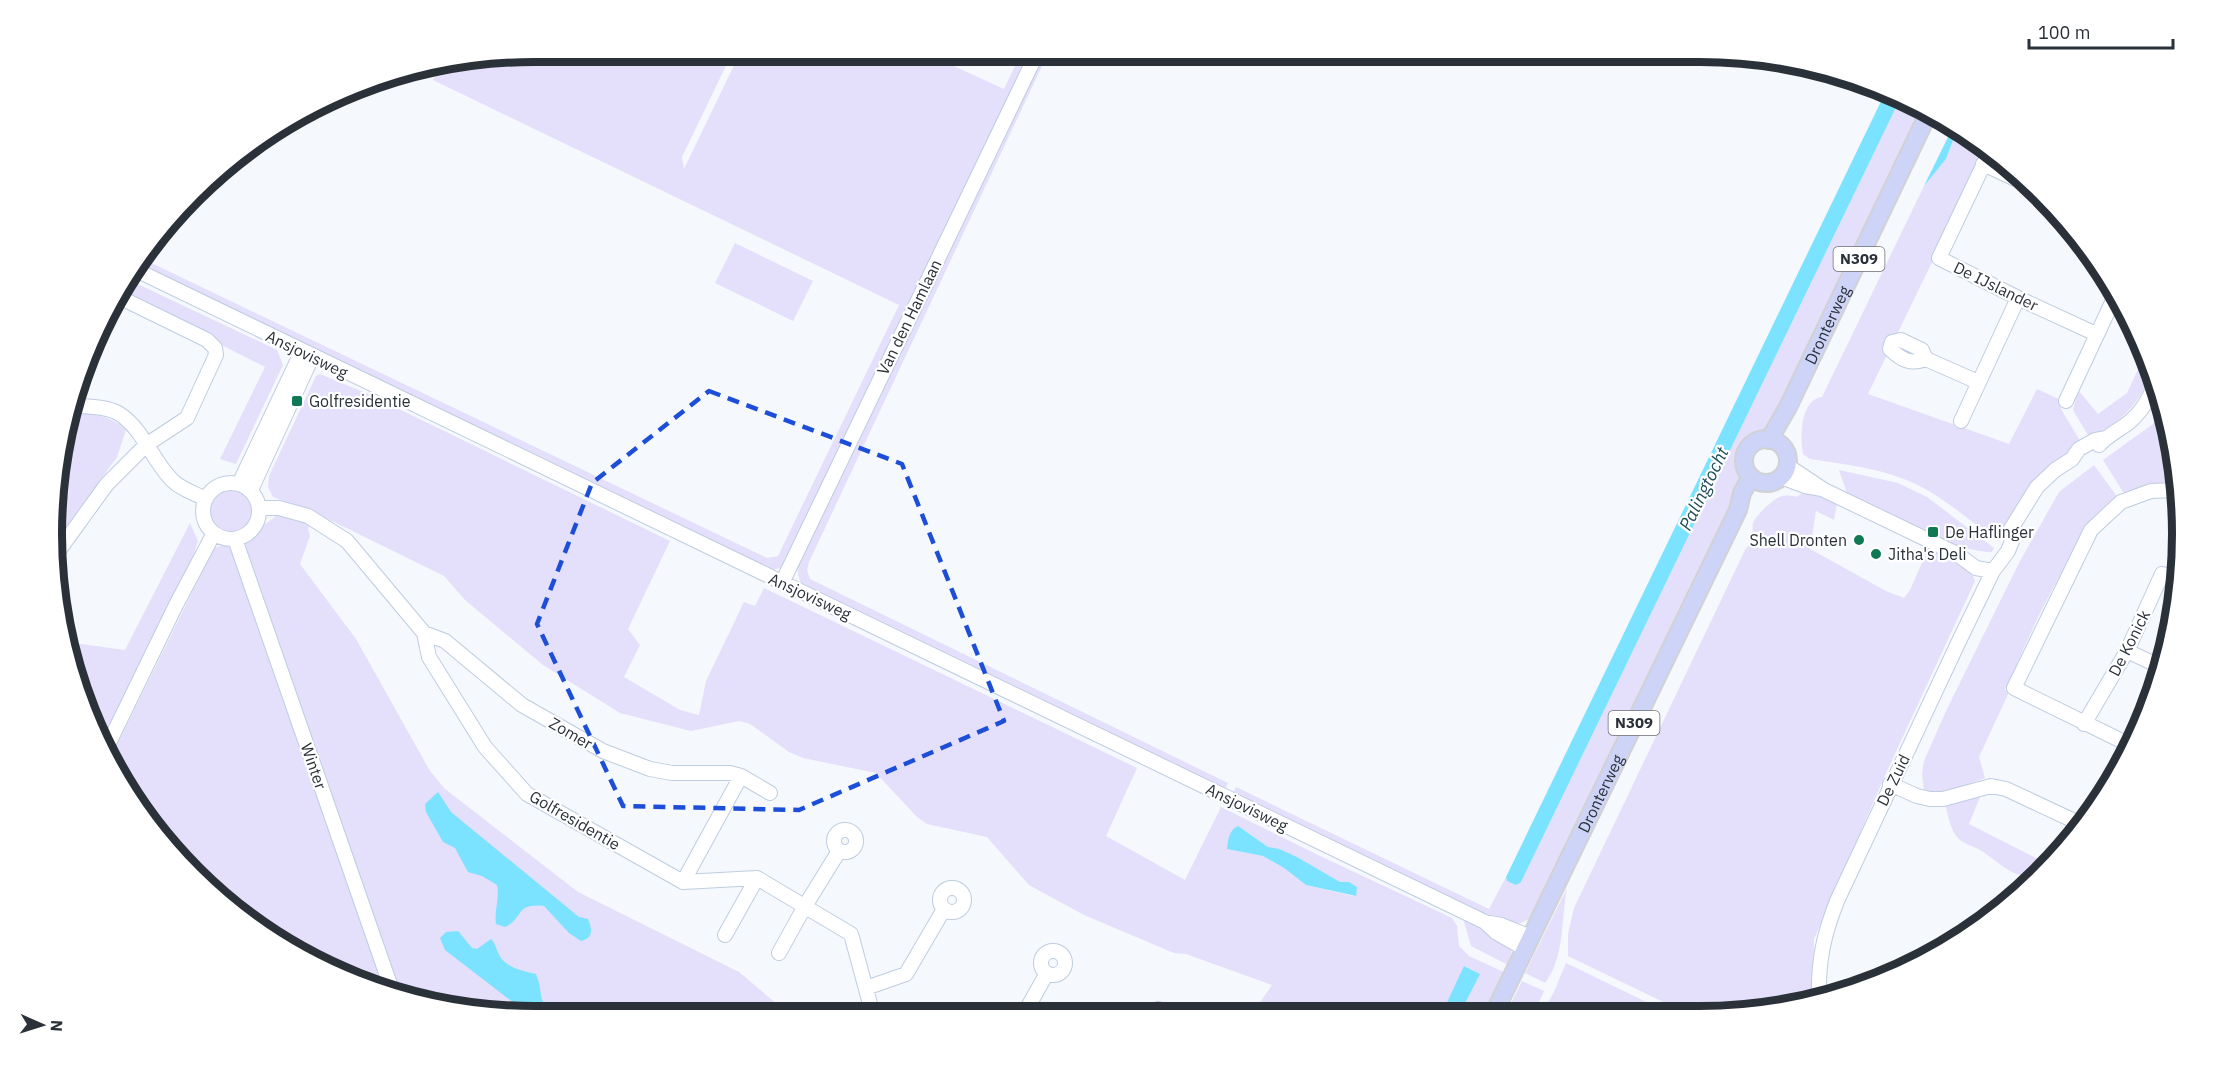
<svg xmlns="http://www.w3.org/2000/svg" width="2233" height="1067" font-family="'IBM Plex Sans',sans-serif">
<rect width="100%" height="100%" fill="#f5f8fc"/>
<path fill="#e4dffb" fill-rule="evenodd" d="M534,51H733L682,157L684,169L741,51H921L1004,89L1022,51H1034L784,567L773,570L764,569L137,267L143,259L767,558L778,556L899,305L433,80L440,67Z
M1041,51H1049L809,562L807,570L810,579L1228,783L1224,791L804,588C798,578 796,572 799,560Z
M1901,97L1922,108L1770,427C1764,435 1757,435 1750,441C1734,452 1743,472 1741,487L1533,917L1521,923L1515,924L1478,911L1232,795L1236,787L1489,909L1506,877L1507,881L1521,882Z
M1958,127L1987,149L1868,394L2009,444L2037,389L2063,401L2061,409L2082,444C2043,466 2019,503 1998,541C1967,519 1936,490 1901,478C1872,467 1841,464 1810,459L1803,454C1800,437 1800,400 1822,397L1924,186L1946,159Z
M735,243L813,281L793,321L715,283Z
M127,279L277,350L283,365L236,464L220,459L265,367L116,292Z
M2146,352L2153,374C2137,404 2123,421 2093,438L2088,435L2073,410L2078,390L2098,414L2127,393Z
M320,374L366,393L670,541L628,629L640,645L624,677L680,710L699,715L706,681L744,602L755,606L764,588L1137,768L1106,836L1185,880L1221,807L1316,854L1452,918L1457,926L1459,946L1469,956L1506,973L1487,1013H1460L1479,974L1465,966L1442,1013L1252,1014L1272,985L1186,954L1174,953L1084,915L1029,885L987,837L927,824L917,817L876,773L803,758L789,752L750,724L739,721L691,731L620,713L543,665L465,600L444,576L328,519L273,497L268,487L269,476L316,376ZM1238,826L1268,847L1297,857L1340,882H1349L1357,887L1353,896L1306,885L1284,868L1263,856L1227,849Z
M2164,410L2167,421L2162,432L2173,439L2177,484C2158,483 2142,486 2125,495L2103,460L2153,424Z
M70,412C91,414 112,415 126,430L117,457L57,540L60,440Z
M2094,465L2118,498L2108,503L2086,525L2038,617L2005,690L2009,692L1979,757L1985,778L1946,792L1924,791L1922,773L1924,761L1946,711L2019,563L2059,492Z
M1839,470L1898,483L1927,497L1994,548L1992,552C1953,552 1889,515 1853,498L1847,493Z
M1807,488L1837,503L1834,520L1816,511L1810,549L1886,591L1904,598L1910,590L1929,547C1946,556 1970,562 1975,581L1887,771L1814,939L1813,998L1763,1012H1684L1568,956V934L1574,908L1745,550L1754,538C1753,533 1752,528 1753,523C1756,515 1773,499 1782,496C1798,493 1793,503 1807,488Z
M209 511a22 22 0 1 1 44 0a22 22 0 1 1-44 0Z
M279,514L310,523L308,529L310,536L300,564L356,639L430,771L445,789L578,892L739,972L790,1015L533,1016L439,1007L349,979L216,896L115,774L109,761L214,548L247,537L275,517V515Z
M190,523L198,541L192,560L103,747L77,688L66,642L125,650Z
M1982,792L1969,824L2046,863L2032,877C2009,876 1998,861 1980,850C1973,846 1964,844 1959,839C1950,831 1948,814 1945,804Z
M1567,888C1561,919 1565,957 1545,983L1525,973Z
M1462,915L1510,946L1513,960L1510,966L1471,946Z
M1566,963L1667,1012H1629L1623,1010L1622,1012L1542,1013L1554,992Z
M1522,981L1544,991L1539,1002L1531,1013H1506Z"/>
<path fill="#7be2ff" d="M1887,89L1901,97L1521,882L1516,885L1507,881L1506,877Z
M1954,125L1958,127L1946,159L1924,186Z
M438,792L451,812L579,917L588,919C592,929 594,938 581,941L569,933L544,906C514,903 525,918 505,927L496,924C494,910 500,898 497,885L482,876L468,872L455,848L443,842L426,812L425,804Z
M1238,826L1268,847L1279,849L1297,857L1340,882H1349L1357,887L1356,896L1306,885L1284,868L1263,856L1227,849C1228,840 1229,830 1238,826Z
M458,931L472,948L477,949L491,939C496,944 495,947 498,952C503,967 522,971 536,974C545,996 534,1004 562,1016H531L445,950L440,938L446,932Z
M1464,966L1480,974L1460,1013H1442Z"/>
<g fill="none" stroke-linecap="round" stroke-linejoin="round">
<g stroke="#becde1" stroke-width="16">
<path id="minor" d="M1990,151L1939,258L2018,298L2096,334
M1983,164L2037,189
M134,269L1485,922L1497,933L1525,949
M1926,359C1910,365 1902,360 1890,349L1892,342L1901,340L1922,350L1926,359L1978,382
M2066,401L2116,294
M73,405C87,407 106,406 118,413C143,428 153,462 173,481C181,489 196,494 206,499
M1961,421L2018,298
M2099,445C2107,436 2117,431 2127,424C2141,413 2148,400 2156,384
M1788,466L1824,490L1957,554L1976,568L1993,571
M1781,477L1805,486L1822,489
M203 511a28 28 0 1 1 56 0a28 28 0 1 1-56 0Z
M239,484L302,351
M251,490L312,357
M259,508H279L308,516L347,541L424,633L429,657L485,747L527,794L683,882L757,878L851,934L873,1015
M2009,532L2037,487L2055,470L2072,459L2079,449L2095,440L2105,438
M235,539L393,993
M57,553L107,484L146,445L187,418L216,355L215,348L207,340L115,295
M782,583L1038,51
M424,633L445,641L522,705L603,751L650,769L672,773H730L741,776L770,793
M2127,651L2161,667
M2084,724L2127,651L2162,574L2178,578
M2130,745L2014,688L2091,530L2121,502L2151,491L2178,490
M105,751L176,605L214,533
M1890,784L1917,796L1930,799H1943L1991,786L2006,789L2083,825
M834 841a11 11 0 1 1 22 0a11 11 0 1 1-22 0Z
M683,882L741,776
M940 900a12 12 0 1 1 24 0a12 12 0 1 1-24 0Z
M1490,923L1501,925L1531,937
M725,935L757,878
M1041 963a12 12 0 1 1 24 0a12 12 0 1 1-24 0Z
M779,953L805,906L839,851
M866,988L906,974L944,909
M1819,997C1818,960 1824,934 1837,901L1960,639L1993,571L2008,551L2012,541L2014,526
M1024,1014L1047,973
M1149,1014L1158,1009L1170,1014"/>
</g>
<g stroke="#d0d2d3" stroke-width="20">
<g id="major">
<circle cx="1766" cy="461" r="22"/>
<path id="s1" d="M1769,440L1788,407L1929,112"/>
<path id="s2" d="M1494,1013L1738,510L1742,493L1751,477"/>
</g>
</g>
<use href="#minor" stroke="#fff" stroke-width="14"/>
<use href="#major" stroke="#cdd4f7" stroke-width="16"/>
</g>
<path fill="none" stroke="#1d4ed8" stroke-width="4.5" stroke-dasharray="12 8" stroke-linejoin="round" d="M709,391L902,464L1004,721L799,810L623,806L537,624L592,483Z"/>
<g fill="#0e7952" stroke="#fff" stroke-width="2">
<rect x="291" y="395" width="12" height="12" rx="3"/>
<rect x="1927" y="526" width="12" height="12" rx="3"/>
<circle cx="1859" cy="540" r="6"/>
<circle cx="1876" cy="554" r="6"/>
</g>
<g text-anchor="middle" stroke-width="4.5" stroke-linejoin="round" paint-order="stroke">
<g fill="#fff" stroke="#6b6f74" stroke-width="1.5">
<rect x="1833.5" y="247" width="51" height="24" rx="4.5"/>
<rect x="1608.5" y="711" width="51" height="24" rx="4.5"/>
</g>
<g font-size="15" font-weight="bold" fill="#2b3139">
<text x="1859" y="264">N309</text>
<text x="1634" y="728">N309</text>
</g>
<g font-size="16" fill="#2b3139" stroke="#fff">
<text transform="translate(1996 286) rotate(26)" y="6">De IJslander</text>
<text transform="translate(909 317) rotate(-64)" y="6">Van den Hamlaan</text>
<text dy="6" stroke="none"><textPath href="#s1" startOffset="129">Dronterweg</textPath></text>
<text transform="translate(307 354) rotate(26)" y="6">Ansjovisweg</text>
<text transform="translate(810 596) rotate(25)" y="6">Ansjovisweg</text>
<text transform="translate(2129 643) rotate(-63)" y="6">De Konick</text>
<text transform="translate(571 733) rotate(30)" y="6">Zomer</text>
<text transform="translate(314 766) rotate(71)" y="6">Winter</text>
<text transform="translate(1893 780) rotate(-64)" y="6">De Zuid</text>
<text dy="6" stroke="none"><textPath href="#s2" startOffset="244">Dronterweg</textPath></text>
<text transform="translate(1247 807) rotate(26)" y="6">Ansjovisweg</text>
<text transform="translate(575 820) rotate(30)" y="6">Golfresidentie</text>
</g>
<g font-size="16" fill="#2b3139" stroke="#fff" text-anchor="start">
<text x="309" y="407">Golfresidentie</text>
<text x="1945" y="538">De Haflinger</text>
<text x="1847" y="546" text-anchor="end">Shell Dronten</text>
<text x="1888" y="560">Jitha's Deli</text>
</g>
<g font-size="18" font-style="italic" fill="#214f5b" stroke="#fff">
<text transform="translate(1704 489) rotate(-64)" y="6">Palingtocht</text>
</g>
</g>
<path d="M0 0H2233V1067H0ZM534 62H1700A472 472 0 0 1 2172 534V534A472 472 0 0 1 1700 1006H534A472 472 0 0 1 62 534V534A472 472 0 0 1 534 62Z" fill="#fff" fill-rule="evenodd"/>
<path fill="none" stroke="#2b3139" stroke-width="8" d="M534 62H1700A472 472 0 0 1 2172 534V534A472 472 0 0 1 1700 1006H534A472 472 0 0 1 62 534V534A472 472 0 0 1 534 62Z"/>
<g transform="translate(42 1025) rotate(93)" stroke="#ffffff" stroke-width="4.5" paint-order="stroke">
<path d="M0-4.5L10 22L0 15L-10 22Z" fill="#2b3139"/>
<text y="-9" font-size="16" font-weight="bold" text-anchor="middle" fill="#2b3139">N</text>
</g>
<path d="M2029 39v9h144v-9" fill="none" stroke="#2b3139" stroke-width="3"/>
<text x="2038" y="39" font-size="18" fill="#2b3139" stroke="#ffffff" stroke-width="4.5" paint-order="stroke">100 m</text>
</svg>
